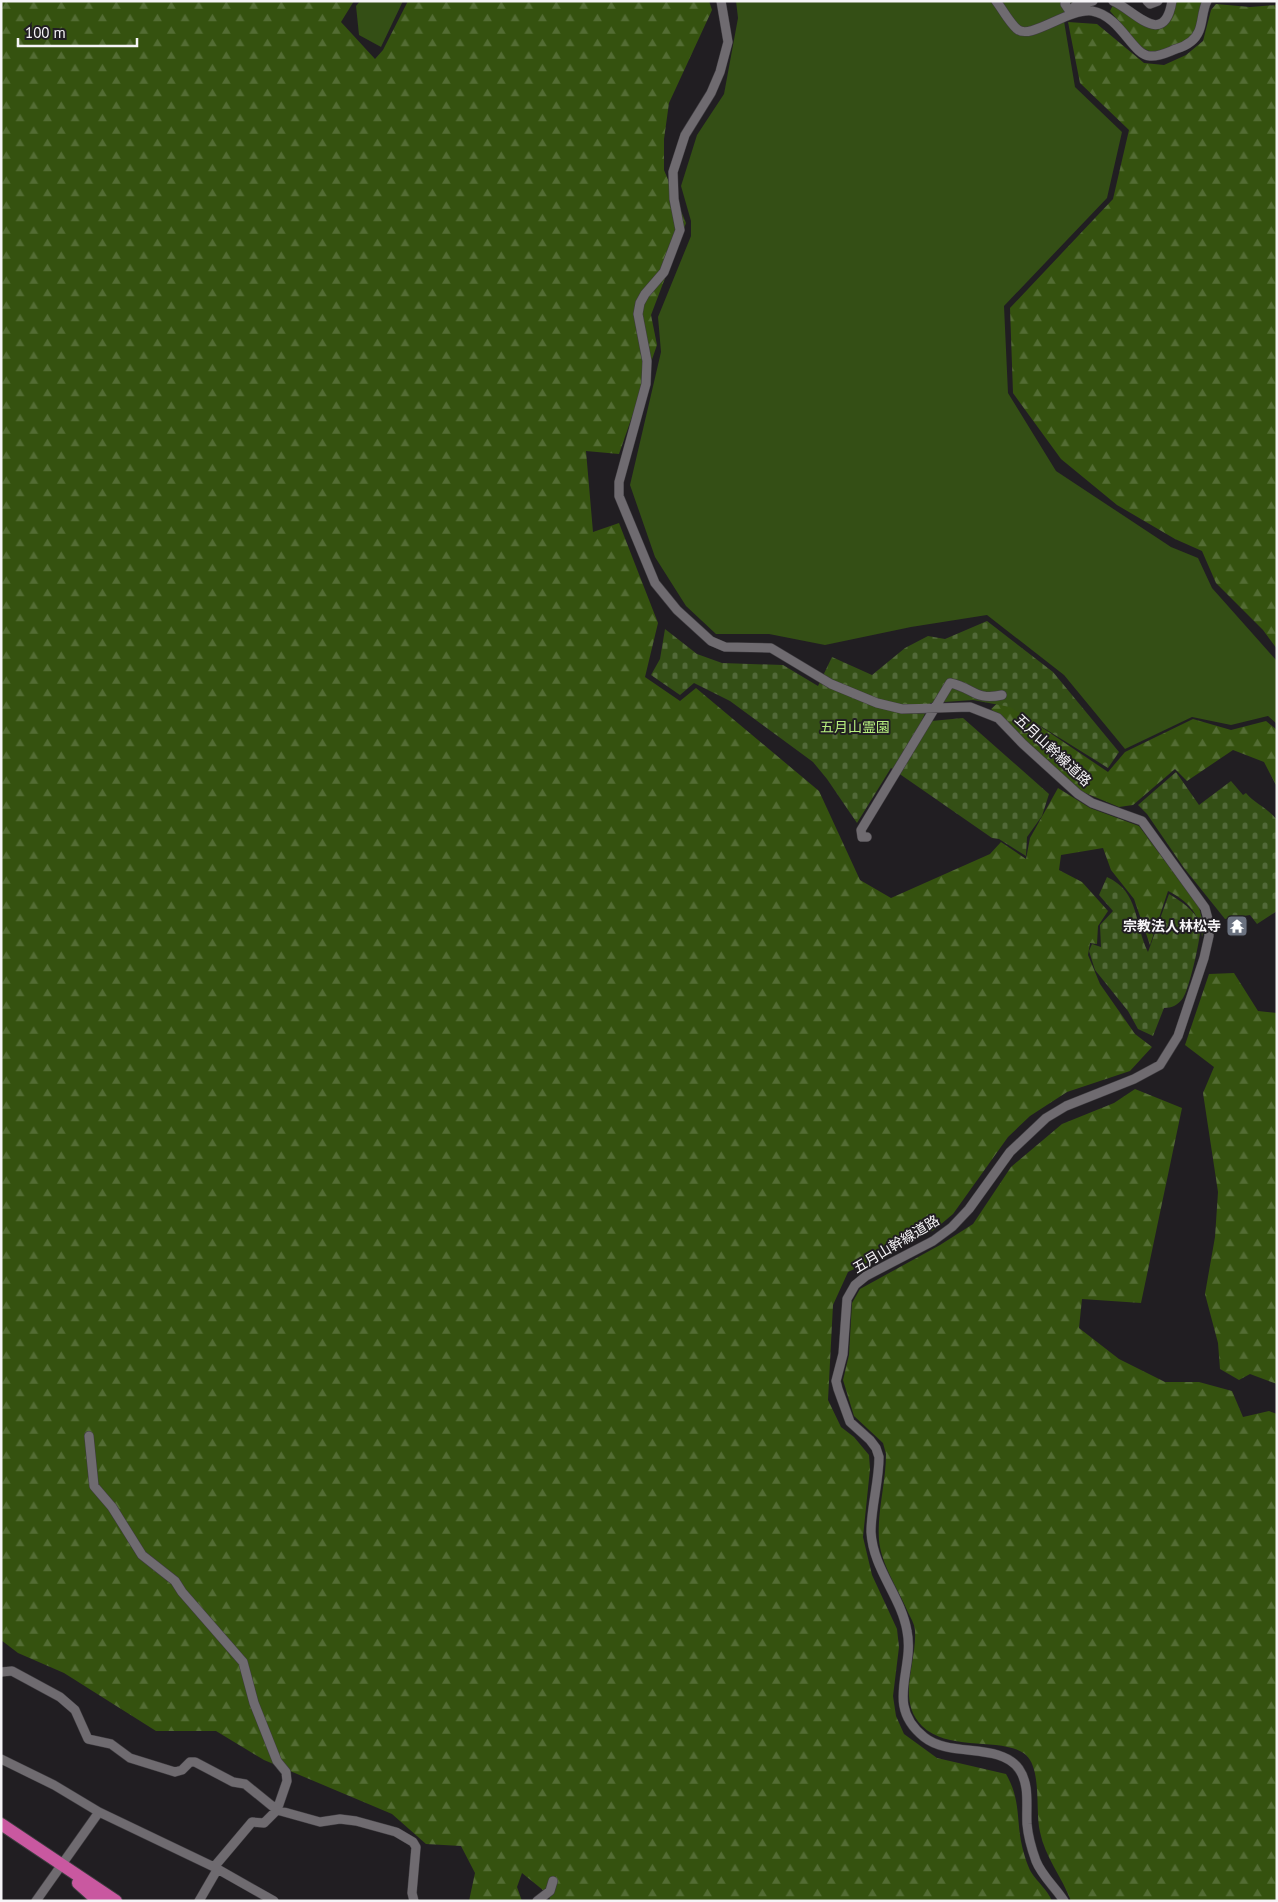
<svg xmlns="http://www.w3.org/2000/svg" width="1278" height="1902" font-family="'PT Sans','Noto Sans JP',sans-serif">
<defs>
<pattern id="forest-firs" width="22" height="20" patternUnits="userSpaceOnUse" patternTransform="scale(1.25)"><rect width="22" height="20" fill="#35520f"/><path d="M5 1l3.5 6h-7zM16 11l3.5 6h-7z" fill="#536c33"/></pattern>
<pattern id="cemetery-stones" width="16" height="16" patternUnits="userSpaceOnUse" patternTransform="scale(1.25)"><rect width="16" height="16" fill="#344f15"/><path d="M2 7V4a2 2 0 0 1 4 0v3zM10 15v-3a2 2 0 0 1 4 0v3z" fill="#526938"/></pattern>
</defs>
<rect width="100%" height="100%" fill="#211e22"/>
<path fill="#344f15" d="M360,1H403L381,47L359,35L356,6Z
M736,1H1090L1064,21L1075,87L1122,132L1107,198L1004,306L1008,393L1056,471L1171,547L1198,558L1212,588L1277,661V724L1268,716L1231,725L1192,717L1125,749L1064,675L987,615L911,627L825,645L769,634H716L686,606L655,557L630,485L661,352L658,317L691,236V221L681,186L697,135L724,94L738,18Z"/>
<path fill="url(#forest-firs)" d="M1,1H354L341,22L375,59L383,50L408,1H709L712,10L669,103L664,139V170L686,223L651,315L657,345L619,454L586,451L593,532L619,523L658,623L645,677L680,701L696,688L819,791L860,880L891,898L990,854L1001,842L1026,859L1030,838L1058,788L1090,808L1139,826L1199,907L1204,928L1202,937C1201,915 1187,900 1168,891L1150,945L1134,899L1111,870L1103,848L1061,855L1059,870L1082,882L1108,911L1098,926L1097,944L1090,943L1088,955L1100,984L1135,1034L1152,1047L1130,1071L1067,1092L1030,1116L1008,1137L953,1214L934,1230L848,1272L833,1305L828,1400L841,1427L854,1437L869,1455L870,1469L863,1537L872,1575L897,1629L899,1647L893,1696L896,1716L904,1734L937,1758L1006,1774C1021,1800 1016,1819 1022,1846C1024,1854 1027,1865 1031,1872C1038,1883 1047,1889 1052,1901H550L549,1895L522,1873L517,1887L522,1901H469L475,1873L461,1846L426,1844L392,1814L264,1760L216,1731H156L64,1673L18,1653L1,1640Z
M1176,1H1202L1195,31L1190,38L1182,44L1154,53L1142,48L1110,11L1113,5L1135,20L1156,29Z
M1216,4L1250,7L1277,5V649L1263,630L1216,583L1202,551L1175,539L1117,505L1061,459L1013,393L1010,308L1113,199L1129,130L1080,83L1068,22L1097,24L1144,63L1164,65L1186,55L1203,41L1211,10Z
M1001,700L1108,772L1125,752L1193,719L1231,730L1266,721L1277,730V787L1264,762L1233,750L1187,781L1175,769L1133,805L1119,807L1078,790L991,709Z
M1234,973L1258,1011L1277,1013V1384L1250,1374L1239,1380L1220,1369L1218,1343L1205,1294L1215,1237L1218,1192L1203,1093L1214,1067L1185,1045L1209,974Z
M1135,1089L1182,1108L1141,1303L1082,1299L1079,1328L1119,1359L1165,1382H1199L1232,1391L1243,1417L1269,1411L1277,1414V1901H1071C1062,1877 1045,1857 1040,1832C1035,1811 1042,1770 1026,1755C1004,1736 950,1753 922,1726C896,1700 917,1662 915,1631C915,1624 910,1617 907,1610C898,1589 881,1564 879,1540C877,1511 886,1483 886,1454L883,1443L854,1416L843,1380L849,1355L852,1303L860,1289L940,1245L973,1224L1011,1167L1062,1124L1114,1103Z"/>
<path fill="url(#cemetery-stones)" d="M987,621L1053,672L1119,752L1108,768L1010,707L973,700L930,703L921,722L963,718L1049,794L1042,816L1027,837L1026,856L999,839L992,838L891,768L857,823L827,779L813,762L730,701L694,683L680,695L651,675L660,659L665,629L697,654L722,663L783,665L818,686L832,657L872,675L905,648L928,636L945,639Z
M1176,772L1199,805L1231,781L1243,795L1246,793C1255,804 1267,807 1277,820V911L1257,924L1250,915L1225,919L1184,868L1147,814L1138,805Z
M1107,877C1140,892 1134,924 1148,952L1169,894C1181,901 1194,910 1200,923C1203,931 1189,990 1183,998C1178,1005 1172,1008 1164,1008L1153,1036L1138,1029L1128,1011L1095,970L1089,951L1092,944L1101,947L1100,925L1113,911L1099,895Z"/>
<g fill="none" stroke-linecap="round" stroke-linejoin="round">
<g stroke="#3f3c40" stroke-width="10">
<path id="minor" d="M721,1L728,42L720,72L711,93L685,135L673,172L674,199L680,230L664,272L645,294L640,303L638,314L647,361L646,384L619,482V496L655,583L677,610L711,641L725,647L771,648L831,684L877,703L902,709L970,707L998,718L1023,744L1078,794L1092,803L1142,821L1205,908L1209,923V936L1204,958L1178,1036L1160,1065L1134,1079L1066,1106L1046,1118L1010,1152L969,1209L952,1227L933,1241L866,1276L855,1285L847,1299L843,1354L836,1381L838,1389L850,1422L870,1440L876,1448L879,1457C879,1482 871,1507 871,1532C873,1569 901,1596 907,1631C915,1670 884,1705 924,1737C950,1758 1000,1742 1019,1769C1030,1785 1026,1805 1027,1824C1028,1836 1032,1850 1036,1861C1042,1876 1055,1887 1064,1901
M996,1C1003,10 1009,22 1017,29C1030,41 1068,8 1092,11C1121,16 1132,55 1150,56C1159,57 1168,52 1176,49C1186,46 1195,41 1199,31C1203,21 1202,11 1207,1
M1066,1L1065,4L1071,13L1075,6L1093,1
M1113,1C1133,9 1164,50 1172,1
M1147,1L1150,4L1158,1
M867,837H862L861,830L950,683C974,688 975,701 1002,695
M89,1436L94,1486L112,1507L142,1555L175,1581L182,1592L243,1662L254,1703L277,1761L286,1772L287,1781L277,1810L264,1823L252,1822L214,1867
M1,1672L12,1671L60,1697L75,1710L88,1739L111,1744L130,1758L175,1772L182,1770L190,1762H195L233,1782L245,1784L277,1810L320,1822L340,1819L356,1821L396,1832L413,1842L416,1847L412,1893L414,1901
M1,1759L54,1785L99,1812L214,1867L274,1901
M36,1901L99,1812
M199,1901L217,1870
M537,1901L550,1891L553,1881"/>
</g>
<g stroke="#3f3c40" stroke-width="14">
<path id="highway" d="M1,1824L116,1901
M78,1883L98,1901"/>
</g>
<use href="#minor" stroke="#6f6b70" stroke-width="9"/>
<use href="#highway" stroke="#c958a0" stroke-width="12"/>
</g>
<defs>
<g id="temple-square" transform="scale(1.125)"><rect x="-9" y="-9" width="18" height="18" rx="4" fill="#6b7280" stroke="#211e22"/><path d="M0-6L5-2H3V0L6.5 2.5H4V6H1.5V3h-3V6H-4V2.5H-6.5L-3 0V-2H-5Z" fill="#fff"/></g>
</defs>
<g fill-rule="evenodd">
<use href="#temple-square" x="1237" y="926"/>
</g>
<g text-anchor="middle" stroke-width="4" stroke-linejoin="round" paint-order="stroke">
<g font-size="14" fill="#b7ef7f" stroke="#211e22">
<text x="855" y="732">五月山霊園</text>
</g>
<g font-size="14" fill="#f6f4f7" stroke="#211e22">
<text transform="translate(1053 750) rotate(43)" y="5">五月山幹線道路</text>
<text transform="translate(896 1244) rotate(-31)" y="5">五月山幹線道路</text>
</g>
<g font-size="14" font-weight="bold" fill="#f6f4f7" stroke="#211e22" text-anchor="end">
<text x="1221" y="931">宗教法人林松寺</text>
</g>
</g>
<rect width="1278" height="1902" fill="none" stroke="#f6f4f7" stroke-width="5"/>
<path d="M18 38v8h119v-8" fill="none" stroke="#f6f4f7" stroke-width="2.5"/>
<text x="25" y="38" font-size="15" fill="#f6f4f7" stroke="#211e22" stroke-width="4" paint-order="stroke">100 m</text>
</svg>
